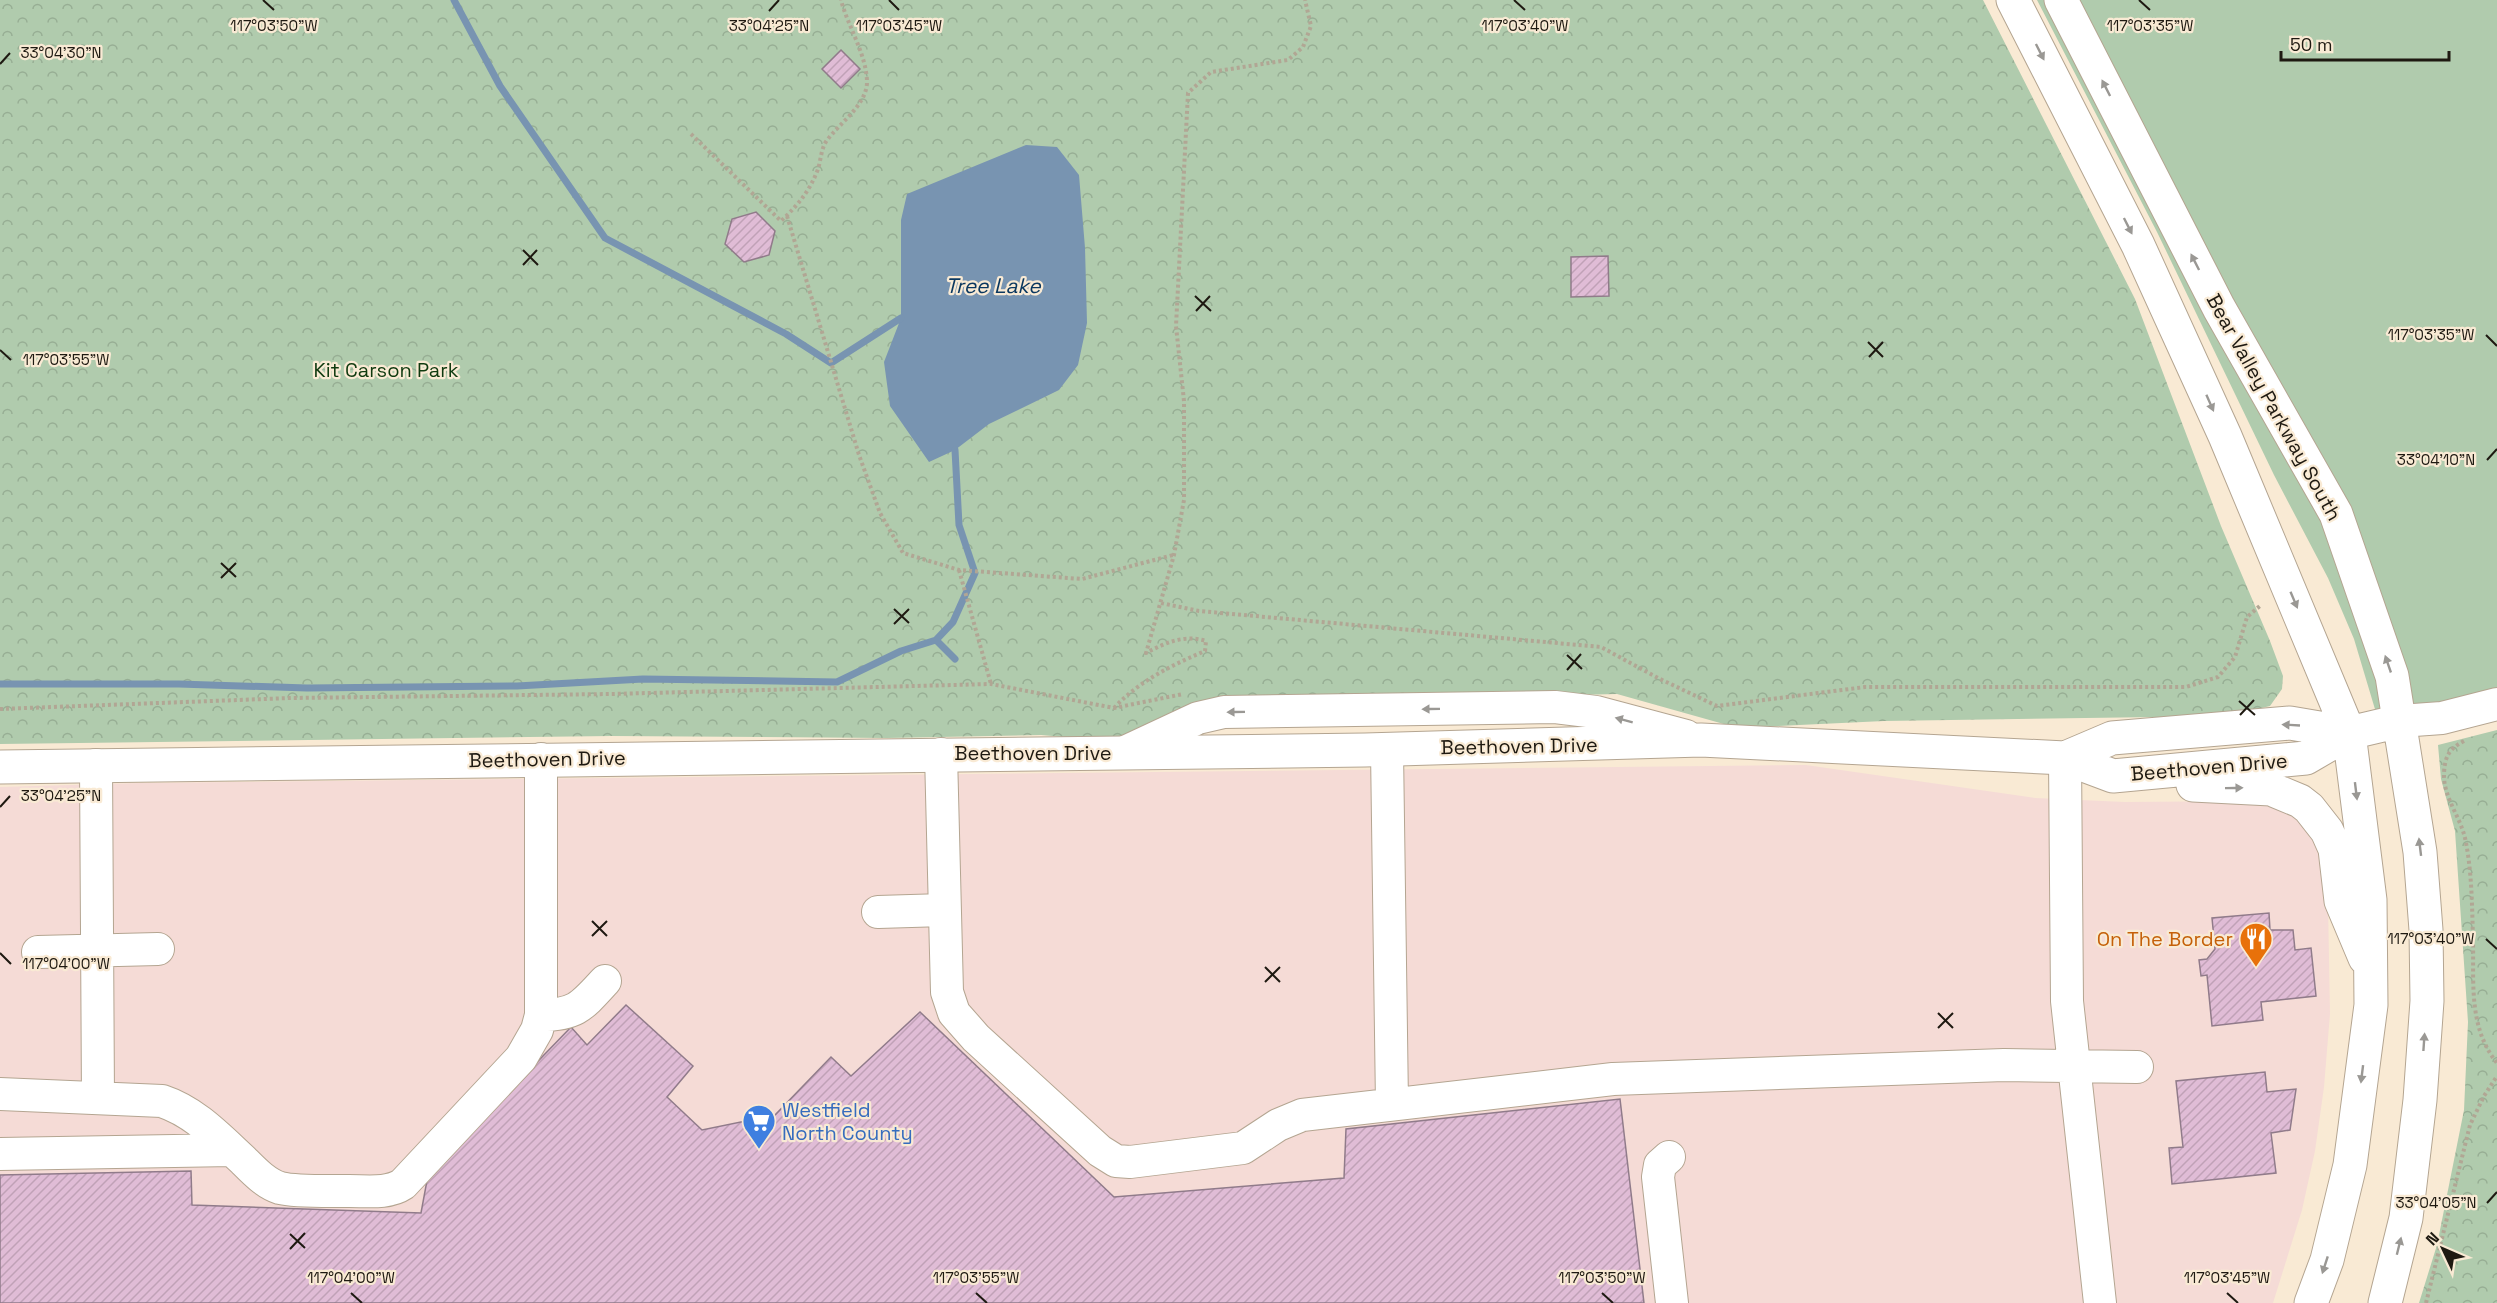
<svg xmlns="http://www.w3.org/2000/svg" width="2497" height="1303" font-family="'Space Grotesk',sans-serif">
<defs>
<pattern id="park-crowns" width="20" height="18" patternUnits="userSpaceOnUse" patternTransform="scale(1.5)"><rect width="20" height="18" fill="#b0cbad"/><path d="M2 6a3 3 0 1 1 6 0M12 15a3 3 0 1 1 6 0" fill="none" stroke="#97ae94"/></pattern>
<pattern id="building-hatch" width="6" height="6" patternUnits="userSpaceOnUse" patternTransform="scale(1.5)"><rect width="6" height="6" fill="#e0bcd6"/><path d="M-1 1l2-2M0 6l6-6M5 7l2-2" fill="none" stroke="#c0a1b7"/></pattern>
</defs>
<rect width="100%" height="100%" fill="#f9ead4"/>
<path fill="#f5dbd6" d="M1806,765L2035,798L2125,802L2257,801L2291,813L2303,823L2319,846L2328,903L2330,1014L2324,1087L2315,1151L2302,1210L2273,1303H0V787L140,783Z"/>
<path fill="#b0cbad" d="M2037,0H2497V707L2383,736L2354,639L2328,578L2274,475L2157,232Z"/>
<path fill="url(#park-crowns)" d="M0,0H1983L2135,299L2221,526L2270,641L2283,676L2282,689L2270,706L2228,716L1884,721L1738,728L1617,694L1229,703L1122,742L1041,735L887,738L612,736L0,744Z
M2497,730V1303H2419L2437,1245L2464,1110L2468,1022L2455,831L2441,779L2438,745Z"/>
<path fill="#7894b1" d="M1026,145L1057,147L1079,175L1085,248L1087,323L1078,365L1059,390L989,424L955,450L929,462L890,406L884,362L901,318V220L907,194Z"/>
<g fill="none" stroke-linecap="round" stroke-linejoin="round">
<path stroke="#7894b1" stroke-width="7" d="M454,0L500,86L605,238L786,334L831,363L901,318
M936,640L955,659
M0,684H179L307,688L517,686L643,679L837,682L901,651L936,640L953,622L975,573L959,525L955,450"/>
</g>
<path fill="url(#building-hatch)" stroke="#907b8a" stroke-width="1.5" d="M841,50L860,69L841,88L822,69Z
M756,212L775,231L769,255L744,262L725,244L732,219Z
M1608,256L1609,296L1571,297V257Z
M2269,913L2270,930H2293L2295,950L2311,948L2316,996L2261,1002L2263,1020L2212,1026L2207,975L2201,976L2199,960L2207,959L2215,949L2212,918Z
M626,1005L693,1066L667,1097L702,1130L775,1115L831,1057L851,1076L920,1012L1114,1197L1344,1178L1346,1129L1620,1099L1644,1303H0V1175L191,1171L192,1205L421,1213L428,1175L571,1027L587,1045Z
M2265,1072L2267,1092L2296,1089L2290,1130L2271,1133L2276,1173L2172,1184L2169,1148L2183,1147L2176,1081Z"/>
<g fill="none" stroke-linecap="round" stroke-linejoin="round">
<g stroke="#b4a591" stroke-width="34">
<path id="minor" d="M2400,721L2442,718L2497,704
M1387,750L1392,1104
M1123,753L1198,718L1224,712L1555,707L1596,712L1686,736
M941,754L947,992L954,1013L976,1038L1100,1151L1116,1161L1130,1162L1243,1148L1278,1125L1302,1115L1613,1079L2004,1065L2137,1067
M2065,758L2067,1001L2100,1303
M96,765L98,1098
M878,912L944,910
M38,952L158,949
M541,1015C576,1015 582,1006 605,981
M0,1094L162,1101C195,1112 218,1137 243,1160C254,1171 265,1183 280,1188C296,1192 332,1191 349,1191C368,1191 388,1194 403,1184L521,1058L537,1030L541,1015V759
M0,1154L232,1150
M1669,1157L1660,1165L1658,1177L1672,1303"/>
</g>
<g stroke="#b4a591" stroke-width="35">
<path id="major" d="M2013,0L2138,245L2225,436L2349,733L2370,900L2371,1005L2350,1165L2327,1260L2311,1303
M2061,0L2219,308L2336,514L2392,676L2420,852L2426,930L2427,1001L2420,1100L2406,1218L2385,1303
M2065,758L2112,738L2290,723L2349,733
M0,767L1365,750L1701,740L2065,758L2113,776L2306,758L2349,733L2400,721
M2193,785L2271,789L2300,801L2309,808L2327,831L2335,849L2341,901L2365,958"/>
</g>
<path stroke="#b1a694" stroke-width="4" stroke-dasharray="3 3" stroke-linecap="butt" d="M691,134L781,221C797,206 810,191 818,169C821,160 821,147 828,139C840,123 866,105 867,83C867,55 848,27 841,0
M787,216L859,455L880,513L903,553L959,570L1082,579L1173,555
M959,570L991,684
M1161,603L1199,611L1601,647L1658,678L1717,706L1865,687H2186L2218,677L2235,657L2247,617L2261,605
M1114,708C1139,681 1172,665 1205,651L1206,641C1184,634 1165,643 1146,653L1174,555L1184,500V401L1176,326L1188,93L1211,72L1288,60L1303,47L1311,26L1305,0
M0,709L291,698L611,694L991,684L1114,708L1183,694
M2464,741C2449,749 2445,756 2444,773C2443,797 2460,816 2465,838C2472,870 2472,907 2473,939C2474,982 2468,1027 2497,1063
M2426,1303L2470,1125L2484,1096L2497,1076"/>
<use href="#minor" stroke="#fff" stroke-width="32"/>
<use href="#major" stroke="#fff" stroke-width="33"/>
</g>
<defs><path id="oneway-solid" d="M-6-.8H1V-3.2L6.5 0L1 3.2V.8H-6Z" transform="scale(1.5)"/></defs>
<g fill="#9a9894">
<use href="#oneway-solid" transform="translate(2040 52) rotate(63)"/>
<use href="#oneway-solid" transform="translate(2106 88) rotate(-117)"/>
<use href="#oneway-solid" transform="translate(2128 226) rotate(63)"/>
<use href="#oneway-solid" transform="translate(2195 262) rotate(-117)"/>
<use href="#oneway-solid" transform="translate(2210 403) rotate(66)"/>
<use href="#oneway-solid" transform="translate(2294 600) rotate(67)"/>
<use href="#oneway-solid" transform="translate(2388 664) rotate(-109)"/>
<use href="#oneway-solid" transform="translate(1431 709) rotate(179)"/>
<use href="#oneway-solid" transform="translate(1236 712) rotate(179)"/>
<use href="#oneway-solid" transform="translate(1624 720) rotate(-165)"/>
<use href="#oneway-solid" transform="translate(2291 725) rotate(-177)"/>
<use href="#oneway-solid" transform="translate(2234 788) rotate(-1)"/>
<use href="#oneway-solid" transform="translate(2356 791) rotate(83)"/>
<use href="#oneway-solid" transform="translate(2420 847) rotate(-97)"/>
<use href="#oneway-solid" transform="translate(2424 1042) rotate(-86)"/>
<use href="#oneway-solid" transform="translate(2362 1074) rotate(97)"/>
<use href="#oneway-solid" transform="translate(2399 1246) rotate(-76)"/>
<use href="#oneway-solid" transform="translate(2325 1265) rotate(108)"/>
</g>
<path fill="none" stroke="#1e1911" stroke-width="2" d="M263,0L274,10M889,0L899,10M1514,0L1525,10M2139,0L2150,10M769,11L779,0M0,64L10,53M523,250L538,265M523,265L537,250M1195,296L1211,311M1196,311L1210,296M2486,335L2497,346M1868,342L1883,357M0,350L11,360M1869,357L1883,342M2487,460L2497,449M221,563L236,577M221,578L236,563M894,609L909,623M894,624L909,609M1567,655L1582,669M1567,670L1581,654M2239,701L2255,715M2240,715L2254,700M0,807L10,796M592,921L607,936M592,936L607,921M2486,939L2497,949M0,953L11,964M1265,967L1280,982M1265,982L1280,967M1938,1013L1953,1028M1938,1028L1953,1013M2487,1203L2497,1192M290,1234L305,1248M290,1249L305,1233M351,1293L362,1303M976,1293L987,1303M1602,1293L1613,1303M2227,1293L2238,1303"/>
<defs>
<g id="restaurant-pin" transform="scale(1.725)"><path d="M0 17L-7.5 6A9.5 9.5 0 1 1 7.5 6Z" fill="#e8710a" stroke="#f9ead4"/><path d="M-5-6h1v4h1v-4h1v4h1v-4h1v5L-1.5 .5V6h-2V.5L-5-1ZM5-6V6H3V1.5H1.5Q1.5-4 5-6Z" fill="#fff"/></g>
<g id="supermarket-pin" transform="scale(1.725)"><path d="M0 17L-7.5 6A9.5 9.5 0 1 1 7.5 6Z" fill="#3f7fe0" stroke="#f9ead4"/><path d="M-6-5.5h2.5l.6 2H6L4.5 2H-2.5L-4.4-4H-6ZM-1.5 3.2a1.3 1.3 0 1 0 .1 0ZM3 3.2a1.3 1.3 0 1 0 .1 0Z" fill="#fff"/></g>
</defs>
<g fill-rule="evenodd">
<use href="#restaurant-pin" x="2256" y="939"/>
<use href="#supermarket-pin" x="759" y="1121"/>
</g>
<g text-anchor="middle" stroke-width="4.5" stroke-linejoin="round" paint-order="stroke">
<g font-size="20" fill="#0f3a0f" stroke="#f9ead4">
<text x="386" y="377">Kit Carson Park</text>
</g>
<g font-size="20" fill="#1e1911" stroke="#f9ead4">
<text transform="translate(2274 407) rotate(61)" y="7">Bear Valley Parkway South</text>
<text transform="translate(1519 746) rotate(-1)" y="7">Beethoven Drive</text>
<text x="1033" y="760">Beethoven Drive</text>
<text transform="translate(547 759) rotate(-1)" y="7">Beethoven Drive</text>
<text transform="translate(2209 767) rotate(-5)" y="7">Beethoven Drive</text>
</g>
<g font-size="20" fill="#c56008" stroke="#f9ead4" text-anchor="end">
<text x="2233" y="946">On The Border</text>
</g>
<g font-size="20" fill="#366cbe" stroke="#f9ead4" text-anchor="start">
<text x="782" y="1117">Westfield<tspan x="782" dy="23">North County</tspan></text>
</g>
<g font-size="21" font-style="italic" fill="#0a375f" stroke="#f9ead4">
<text x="993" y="293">Tree Lake</text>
</g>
</g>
<g font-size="15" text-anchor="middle" fill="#1e1911" stroke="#f9ead4" stroke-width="4.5" stroke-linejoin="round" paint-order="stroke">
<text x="274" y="31">117°03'50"W</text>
<text x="899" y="31">117°03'45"W</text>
<text x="1525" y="31">117°03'40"W</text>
<text x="2150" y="31">117°03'35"W</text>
<text x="769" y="31">33°04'25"N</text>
<text x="61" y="58">33°04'30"N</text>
<text x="2431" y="340">117°03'35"W</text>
<text x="66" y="365">117°03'55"W</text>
<text x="2436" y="465">33°04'10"N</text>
<text x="61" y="801">33°04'25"N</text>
<text x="2431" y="944">117°03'40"W</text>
<text x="66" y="969">117°04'00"W</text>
<text x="2436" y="1208">33°04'05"N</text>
<text x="351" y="1283">117°04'00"W</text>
<text x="976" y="1283">117°03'55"W</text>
<text x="1602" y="1283">117°03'50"W</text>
<text x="2227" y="1283">117°03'45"W</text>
</g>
<g transform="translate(2443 1249) rotate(314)" stroke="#f9ead4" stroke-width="4.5" paint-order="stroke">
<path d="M0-4.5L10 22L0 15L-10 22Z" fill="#1e1911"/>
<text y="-9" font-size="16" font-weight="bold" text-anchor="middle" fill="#1e1911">N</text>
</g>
<path d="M2281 51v9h168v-9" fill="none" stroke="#1e1911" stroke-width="3"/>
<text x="2290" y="51" font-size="18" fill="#1e1911" stroke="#f9ead4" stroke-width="4.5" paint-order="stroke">50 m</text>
</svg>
